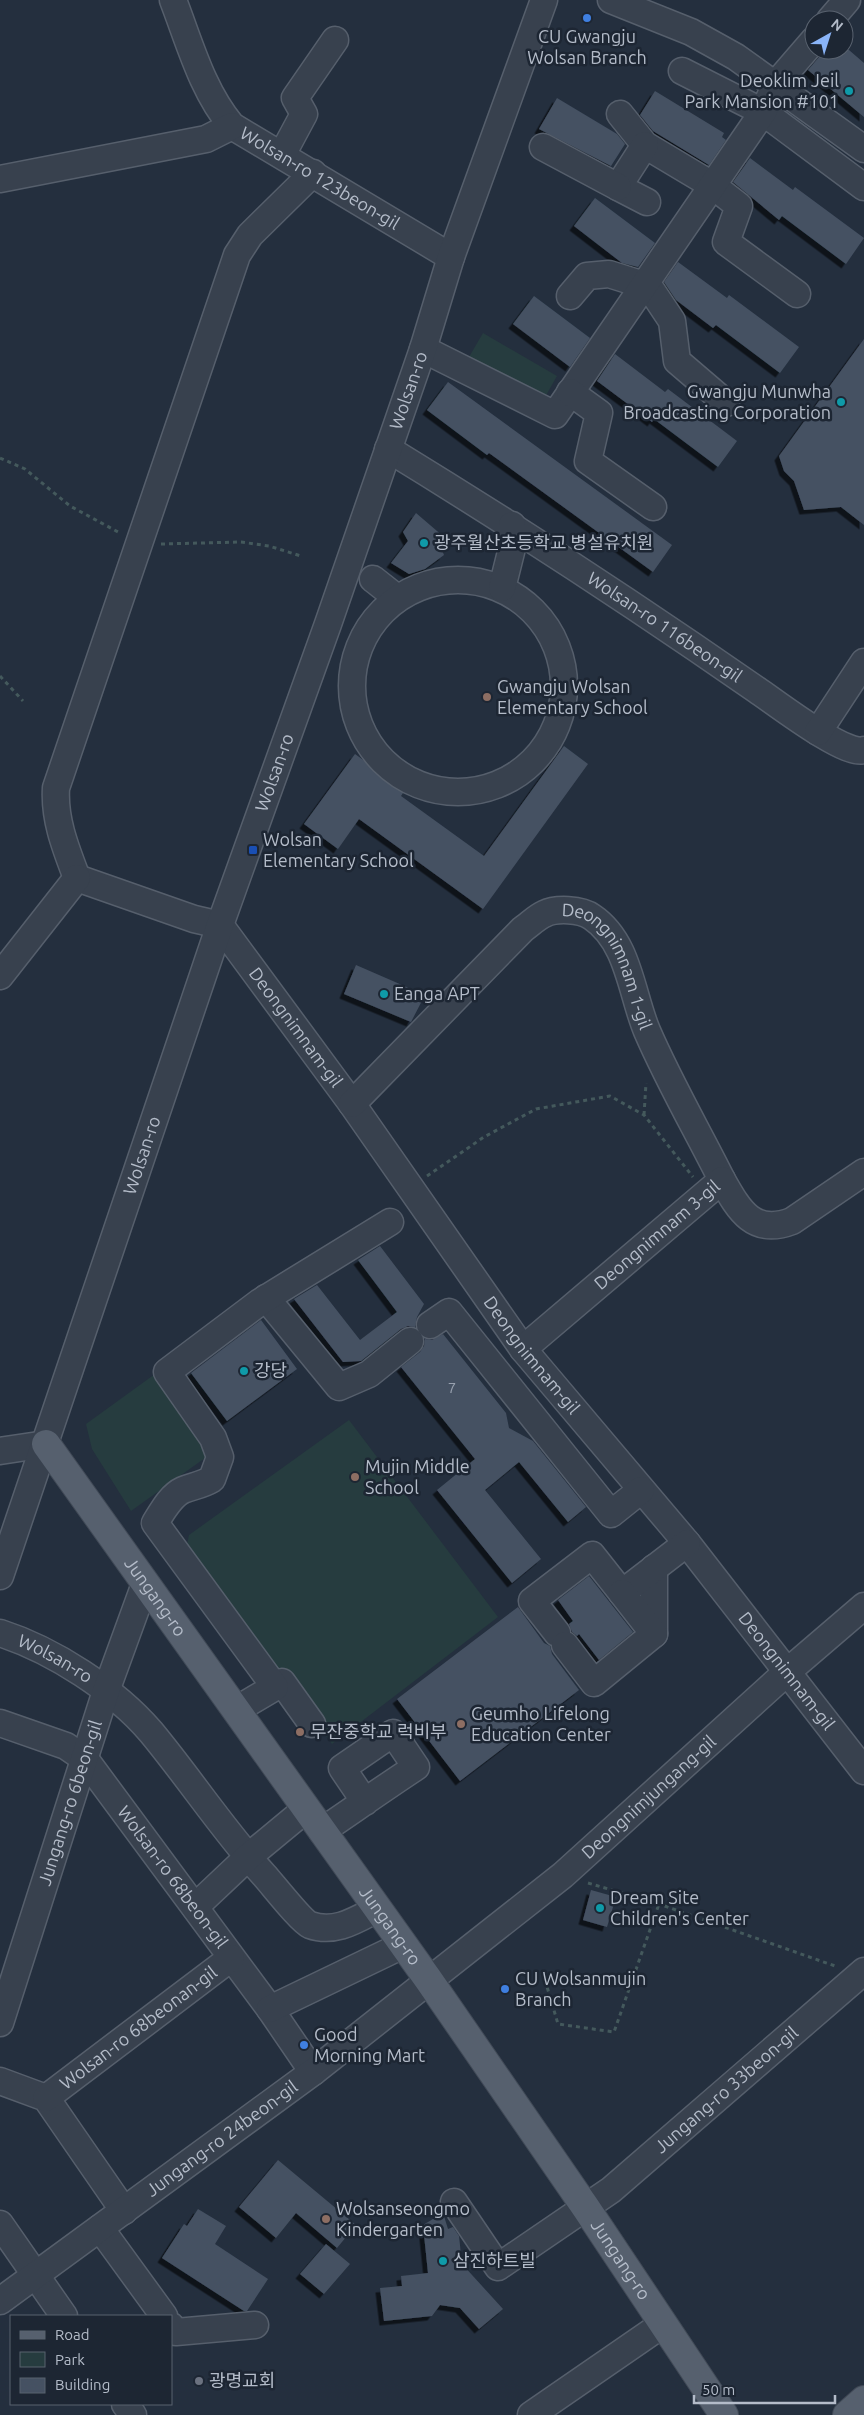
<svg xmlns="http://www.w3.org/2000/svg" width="864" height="2415" font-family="Ubuntu,'Noto Sans KR',sans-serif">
<defs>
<filter id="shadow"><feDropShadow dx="-4.5" dy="4.5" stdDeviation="0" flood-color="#0009"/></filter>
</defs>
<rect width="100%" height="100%" fill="#242f3e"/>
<path fill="#263c3f" d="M483,333L557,376L536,413L462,369Z
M155,1374L212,1453L131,1511L92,1449L86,1424Z
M349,1420L498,1617L332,1744L187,1545L189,1535Z"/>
<path fill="#455162" filter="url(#shadow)" d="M825,50H849L864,63V117L808,70Z
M655,91L724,133L722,137L726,140L709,165L653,131L640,115Z
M557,98L617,134L625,144L611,166L539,129Z
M750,158L793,190L795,187L864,238L846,264L782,216L779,220L733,182Z
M595,198L655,243L638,267L622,263L574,226Z
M678,262L727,298L729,295L799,347L780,373L716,325L713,328L676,300L664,282Z
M534,296L590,338L570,367L513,324Z
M864,339V525L841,507L804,510L794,481L784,471L779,456Z
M615,354L665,392L668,389L737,441L718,467L654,419L652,422L597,381Z
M448,382L672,545L653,572L489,453L487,455L427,410Z
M416,513L444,537L440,545L444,555L425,569L409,574L391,563L408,541L403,532Z
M564,746L588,764L483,909L359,819L338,849L304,824L355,754L405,790L401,796L484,856Z
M356,965L425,995L411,1022L344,994Z
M380,1246L424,1304L417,1317L415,1327L408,1326L401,1329L361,1361L343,1362L294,1299L317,1285L360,1340L397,1312L358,1260Z
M261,1320L297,1369L227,1421L191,1373Z
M443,1334L506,1413L509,1428L533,1441L586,1507L568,1522L519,1462L485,1490L541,1559L512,1583L437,1490L475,1459L401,1367L420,1352L424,1346L425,1339L432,1340Z
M589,1576L633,1632L599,1660L579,1634L577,1636L572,1632L569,1624L573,1621L558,1600Z
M518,1607L544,1643L550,1646L552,1654L579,1690L460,1781L397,1699Z
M591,1890L616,1897L607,1927L583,1920Z
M278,2160L356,2225L337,2248L296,2213L276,2238L239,2207Z
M198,2209L226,2226L215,2244L268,2279L247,2311H244L162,2258L184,2224L187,2226Z
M443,2213L448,2229L453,2227L459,2236L462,2264L503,2309L479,2329L460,2308L440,2305L432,2316L384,2321L380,2288L402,2286L401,2276L428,2273L423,2225Z
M326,2244L350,2264L324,2294L300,2274Z"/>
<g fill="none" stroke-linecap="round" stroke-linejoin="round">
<g stroke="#565f6c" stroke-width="29">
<g id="minor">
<path id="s1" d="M173,0C190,44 202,90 232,126L451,257"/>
<path d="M611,0L691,32L736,57L864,149"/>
<path d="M830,20L847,0"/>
<path d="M682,71L763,112L864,187"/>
<path d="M620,114L645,145L712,185L739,206L726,242L797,294"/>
<path d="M645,145L618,187L647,202"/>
<path d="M543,147L618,187"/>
<path d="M282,155L304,114L295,98L335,40"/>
<path d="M0,179L206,139L232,126"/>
<path d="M570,296L587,276L609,274L644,285L652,291L672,321L677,361L726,403"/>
<path d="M423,349L555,415L763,112L776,84L814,40"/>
<path d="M570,392L599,413L588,461L653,507"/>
<path id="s2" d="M388,449C514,526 636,606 757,690C775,702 846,757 864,750"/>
<path d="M373,579L397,598"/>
<circle cx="458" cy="686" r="106"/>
<path d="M502,588L512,548V525"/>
<path d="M818,732L864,662"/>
<path id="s3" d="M77,878L194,919L220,925L352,1104L523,1349L687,1543L864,1771"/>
<path d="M77,878C66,849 54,820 56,788L237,255L250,235L313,173"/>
<path d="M0,976L77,878"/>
<path id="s4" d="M352,1104L523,929C529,925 537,917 544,914C556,908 581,909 592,917C629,942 631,993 647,1031C669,1082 697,1130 722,1180"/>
<path d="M266,1298L339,1387L369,1374L410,1341"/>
<path d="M430,1325L449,1312L611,1514L641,1490"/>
<path id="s5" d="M523,1349L722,1180C739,1210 753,1236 792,1221L864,1172"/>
<path d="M0,1451L46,1444"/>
<path d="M654,1568V1634"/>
<path id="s6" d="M0,1576L220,925L328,624L423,349L451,257L544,0"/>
<path id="s7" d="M0,1633C53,1650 115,1690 151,1732C190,1779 223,1830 264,1875C273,1885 301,1921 310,1925C335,1934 356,1920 377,1909"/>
<path d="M557,1633L532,1601L592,1555L622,1593L687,1543"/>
<path d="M565,1645L594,1683L654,1634L622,1593"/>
<path d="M275,1687L282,1682L312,1724"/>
<path d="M236,1710L275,1687L155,1523C162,1512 170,1496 183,1490C193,1486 202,1485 212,1479L220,1457L213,1438L167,1372L260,1302L390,1222"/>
<path id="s8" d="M0,1723L66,1746L85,1759L270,2009L313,2072"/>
<path d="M322,1831C353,1810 384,1788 416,1767L393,1733L342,1768L365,1802"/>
<path d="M195,1907L248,1857L306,1809"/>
<path d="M270,2009L403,1945"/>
<path id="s9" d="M0,2023L106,1691L145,1584"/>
<path d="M0,2081L46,2098L124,2211"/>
<path id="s10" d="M46,2098L231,1958"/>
<path id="s11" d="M454,2202L498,2267L611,2190L864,1971"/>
<path d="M0,2224L64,2316"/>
<path d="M100,2228L164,2316"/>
<path id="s12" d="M0,2301L313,2072L563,1875L787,1672L864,1606"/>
<path d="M171,2326L176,2332L255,2325"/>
<path d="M125,2404L133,2415"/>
<path d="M531,2415L663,2324"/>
</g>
</g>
<g stroke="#414a57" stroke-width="30">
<g id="major">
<path id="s13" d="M46,1444L428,1979L586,2208L724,2415"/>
<path d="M847,2415L864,2400"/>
</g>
</g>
<path stroke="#44595c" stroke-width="3" stroke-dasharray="4 4" stroke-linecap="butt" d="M0,458L25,469L70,506L120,533
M161,544L241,542L269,546L301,556
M0,676L23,701
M644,1115L646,1083
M427,1176L484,1137L536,1109L610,1096L644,1115L693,1177
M588,1883L659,1904L835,1966
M545,1980L558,2024L614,2032L659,1904"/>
<use href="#minor" stroke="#38414e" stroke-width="26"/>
<use href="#major" stroke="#56606e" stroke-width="28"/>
</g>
<g fill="#3f7fe0" stroke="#1d2633" stroke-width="2">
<circle cx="587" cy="18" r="5"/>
<circle cx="505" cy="1989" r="5"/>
<circle cx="304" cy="2045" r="5"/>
</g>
<g fill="#0f9aa8" stroke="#1d2633" stroke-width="2">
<circle cx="849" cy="91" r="5"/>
<circle cx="841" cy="402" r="5"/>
<circle cx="424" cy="543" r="5"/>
<circle cx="384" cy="994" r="5"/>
<circle cx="244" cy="1371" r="5"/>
<circle cx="600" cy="1908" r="5"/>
<circle cx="443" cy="2261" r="5"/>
</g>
<g fill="#8d6e63" stroke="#1d2633" stroke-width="2">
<circle cx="487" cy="697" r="5"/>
<circle cx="355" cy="1477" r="5"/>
<circle cx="461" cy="1724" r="5"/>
<circle cx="300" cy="1732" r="5"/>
<circle cx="326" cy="2219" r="5"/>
</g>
<rect fill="#1a4fb4" stroke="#1d2633" stroke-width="2" x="248" y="845" width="10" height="10" rx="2.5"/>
<circle fill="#6b7280" stroke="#1d2633" stroke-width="2" cx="199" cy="2381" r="5"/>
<g text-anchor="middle" stroke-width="5" stroke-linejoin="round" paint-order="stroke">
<g font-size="15" fill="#98a1af">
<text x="452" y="1393">7</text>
</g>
<g font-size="18" fill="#b4bcc9" stroke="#1d2633" text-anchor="start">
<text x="587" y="43" text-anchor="middle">CU Gwangju<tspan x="587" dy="21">Wolsan Branch</tspan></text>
<text x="839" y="87" text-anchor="end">Deoklim Jeil<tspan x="839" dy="21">Park Mansion #101</tspan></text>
<text x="831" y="398" text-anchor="end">Gwangju Munwha<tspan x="831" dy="21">Broadcasting Corporation</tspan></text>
<text x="434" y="549">광주월산초등학교 병설유치원</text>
<text x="497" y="693">Gwangju Wolsan<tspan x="497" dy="21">Elementary School</tspan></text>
<text x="263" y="846">Wolsan<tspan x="263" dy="21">Elementary School</tspan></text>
<text x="394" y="1000">Eanga APT</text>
<text x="254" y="1377">강당</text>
<text x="365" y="1473">Mujin Middle<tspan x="365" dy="21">School</tspan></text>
<text x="471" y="1720">Geumho Lifelong<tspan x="471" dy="21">Education Center</tspan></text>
<text x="310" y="1738">무잔중학교 럭비부</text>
<text x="610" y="1904">Dream Site<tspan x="610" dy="21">Children's Center</tspan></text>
<text x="515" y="1985">CU Wolsanmujin<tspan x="515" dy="21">Branch</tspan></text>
<text x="314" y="2041">Good<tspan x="314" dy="21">Morning Mart</tspan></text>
<text x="336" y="2215">Wolsanseongmo<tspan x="336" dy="21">Kindergarten</tspan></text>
<text x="453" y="2267">삼진하트빌</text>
<text x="209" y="2387">광명교회</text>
</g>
<g font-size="18" fill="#b4bcc9" stroke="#1d2633">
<text dy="6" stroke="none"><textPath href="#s1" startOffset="242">Wolsan-ro 123beon-gil</textPath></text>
<text dy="6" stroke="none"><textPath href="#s6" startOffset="1254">Wolsan-ro</textPath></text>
<text dy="6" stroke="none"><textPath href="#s2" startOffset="329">Wolsan-ro 116beon-gil</textPath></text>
<text dy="6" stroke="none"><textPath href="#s6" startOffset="849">Wolsan-ro</textPath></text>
<text dy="6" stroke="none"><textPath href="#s4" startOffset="368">Deongnimnam 1-gil</textPath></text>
<text dy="6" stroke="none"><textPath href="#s3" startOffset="278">Deongnimnam-gil</textPath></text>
<text dy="6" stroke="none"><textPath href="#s6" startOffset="444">Wolsan-ro</textPath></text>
<text dy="6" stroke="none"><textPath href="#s5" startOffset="176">Deongnimnam 3-gil</textPath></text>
<text dy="6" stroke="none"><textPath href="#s3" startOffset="682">Deongnimnam-gil</textPath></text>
<text dy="6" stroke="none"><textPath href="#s13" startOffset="188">Jungang-ro</textPath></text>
<text dy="6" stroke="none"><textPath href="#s7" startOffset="61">Wolsan-ro</textPath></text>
<text dy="6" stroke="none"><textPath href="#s3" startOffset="1088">Deongnimnam-gil</textPath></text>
<text dy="6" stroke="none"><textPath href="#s12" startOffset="822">Deongnimjungang-gil</textPath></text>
<text dy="6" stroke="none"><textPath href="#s9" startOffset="231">Jungang-ro 6beon-gil</textPath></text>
<text dy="6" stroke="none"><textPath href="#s8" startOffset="240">Wolsan-ro 68beon-gil</textPath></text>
<text dy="6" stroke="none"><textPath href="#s13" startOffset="592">Jungang-ro</textPath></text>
<text dy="6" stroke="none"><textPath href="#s10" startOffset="116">Wolsan-ro 68beonan-gil</textPath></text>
<text dy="6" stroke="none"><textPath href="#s11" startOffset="368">Jungang-ro 33beon-gil</textPath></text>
<text dy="6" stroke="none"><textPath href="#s12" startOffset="275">Jungang-ro 24beon-gil</textPath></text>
<text dy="6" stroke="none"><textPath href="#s13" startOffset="998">Jungang-ro</textPath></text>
</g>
</g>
<rect x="10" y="2315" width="162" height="90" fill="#1d2633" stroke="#59626f"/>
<rect x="20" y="2331" width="25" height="8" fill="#56606e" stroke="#59626f"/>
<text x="55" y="2340" font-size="15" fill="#b4bcc9">Road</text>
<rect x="20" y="2352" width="25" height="15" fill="#263c3f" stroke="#59626f"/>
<text x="55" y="2365" font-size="15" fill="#b4bcc9">Park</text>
<rect x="20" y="2378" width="25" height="15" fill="#455162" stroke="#59626f"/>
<text x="55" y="2390" font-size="15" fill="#b4bcc9">Building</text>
<g transform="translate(829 35) rotate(39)"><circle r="24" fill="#1d2633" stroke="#59626f"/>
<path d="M0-4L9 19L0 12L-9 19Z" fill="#8ab4f8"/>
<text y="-8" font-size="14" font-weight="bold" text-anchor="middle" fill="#b4bcc9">N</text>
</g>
<path d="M694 2395v8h141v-8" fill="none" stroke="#b4bcc9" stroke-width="2.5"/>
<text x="702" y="2395" font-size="15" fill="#b4bcc9" stroke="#1d2633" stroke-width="4" paint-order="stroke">50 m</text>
</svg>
